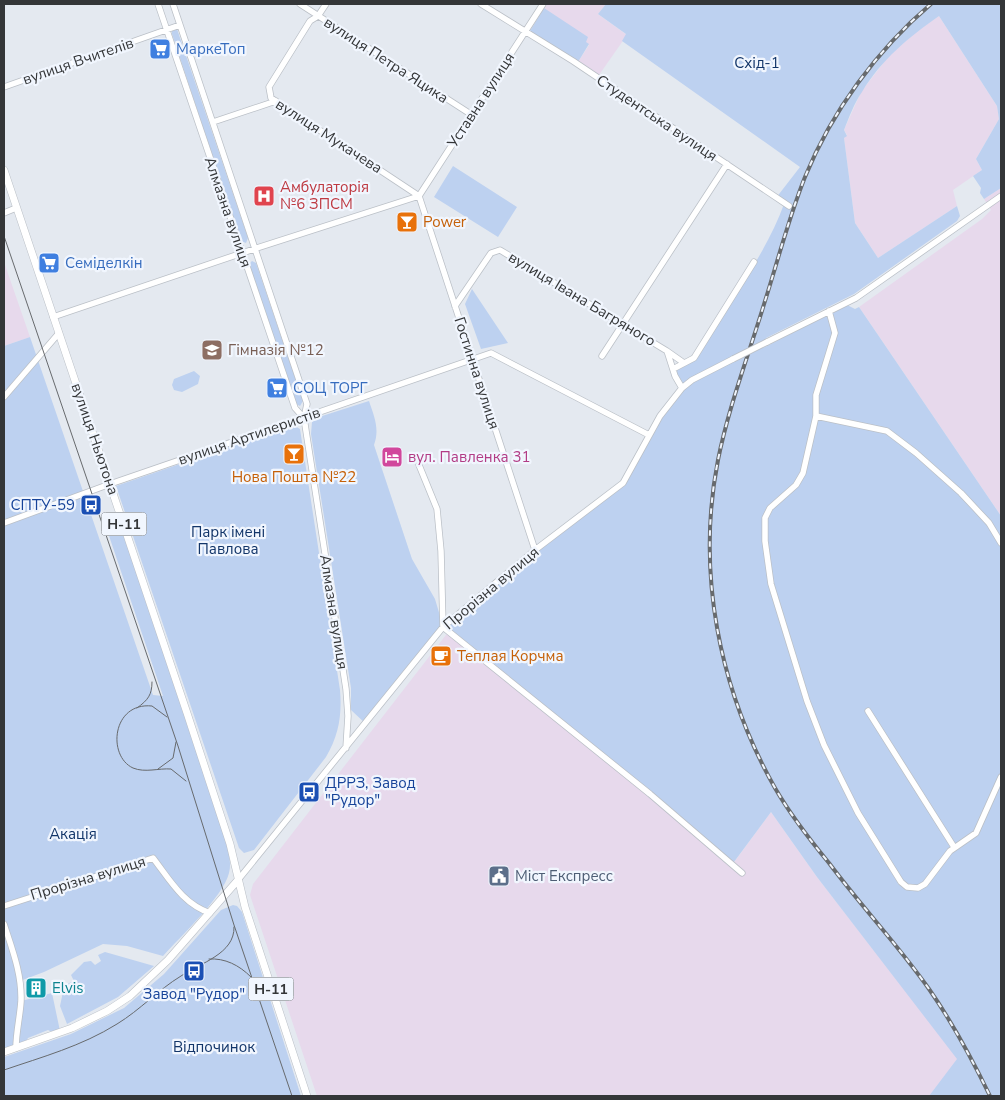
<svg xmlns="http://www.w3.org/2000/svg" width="1005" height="1100" font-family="'Nunito Sans',sans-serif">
<rect width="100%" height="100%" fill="#e4e9f0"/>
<path fill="#e7d9ec" d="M546,4H606L598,14L627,35L599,75L578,62L589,45L544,8Z
M939,16L997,106L999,119L976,159L982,170L953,190L957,206L878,258L855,223L844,138L847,135L844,130L861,92L888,57L917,31Z
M1001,188V516L859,307L982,219L991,210L984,199Z
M4,262L30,337L4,346Z
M449,631L650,794L732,865L771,812L817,877L958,1059L929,1096H317L250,895L253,884Z"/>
<path fill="#bdd1f0" d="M606,4H1001V188L984,199L980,193L981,188L973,176L982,170L976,159L999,119L997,106L939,16C909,37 881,60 862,92C854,103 849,118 844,130L847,136L844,138L855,223L878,258L957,206L960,216L957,221L854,294L766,338L763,348L847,305L855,309L859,307L1001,516V1096H929L957,1059L817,877L771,812L731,866L650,794L443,627L366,724L351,710V688L311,434L312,422L319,417L369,401C374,416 380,429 374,445L412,559L435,599L443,626L535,550L623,483L649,435L682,388L673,369L690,361C722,313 765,257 784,204L776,198L800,167L622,41L626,34L598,14Z
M544,8L588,37L586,42L589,44L578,62L530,31Z
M177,29L248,238L246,243L241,241L172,34V31Z
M453,166L517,207L498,237L434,197Z
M252,261L256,263L303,401L300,406L296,404L249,264Z
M472,289L508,343L481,349L465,304Z
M30,337L153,695L163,696L103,518L108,513L118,514L225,838C228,850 232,861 229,873C223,897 180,937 163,956L127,946L103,944L44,972L20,981L21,1001L52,993L60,1031L54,1033L48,1030L28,1038L23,1046L4,1052V346Z
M194,371L200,376L198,384L182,392L174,390L172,385L174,379Z
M293,425L300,429L340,690C342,715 339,735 326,757L254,850L244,853L239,848L116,486Z
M233,905L237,906L242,912L301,1096H4V1057L71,1034L124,1008L164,974L221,910Z
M105,952L154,966L118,997L67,1024L60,1006L64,987H67V984L74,981L71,975L84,962L91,961L95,965L101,961L98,955Z"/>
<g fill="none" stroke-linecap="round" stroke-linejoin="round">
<g stroke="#bbc0c7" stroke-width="7">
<path id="minor" d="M158,4L295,408L304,418
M173,4L307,404L304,418L346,689L348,716L346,748
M300,4L472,115
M326,4L318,16L310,21L269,87L271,98L419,196
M481,4L573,61L789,206
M4,87L180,25
M213,122L276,101
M419,196L535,550
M419,196L543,4
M4,213L16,208
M455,306L491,253L500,250L667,351L675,376L682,388
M829,311L835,333L816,395V416L803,473L796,485L770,508L765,518V541L771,584L807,701L824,745L858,813L901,882L907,887L918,888L925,884L950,851L976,833L1001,777
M53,317L254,249L419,196
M767,342L856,298L1001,196
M667,351L684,363
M602,356L727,164
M673,369L694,358L754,262
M4,397L59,333
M816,416L887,431L916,453L961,493L989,523L1001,543
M419,465L437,509L441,551L443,627L650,794L742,873
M4,523L110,484L491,353L649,435
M868,711L954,847
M238,880L443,627L535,550L623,483L660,416L682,388L692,380L733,359
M4,906L153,858C170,880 183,904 210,913
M4,924C12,949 22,974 21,1001C20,1017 16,1032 16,1048"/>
</g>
<g stroke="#bbc0c7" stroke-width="8">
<path id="major" d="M4,170L188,716L230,844L245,907L307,1096
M4,1052L72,1028L107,1011L130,996L168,960L238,880"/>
</g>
<use href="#minor" stroke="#fff" stroke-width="5.5"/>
<use href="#major" stroke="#fff" stroke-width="7"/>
<path stroke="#676a6d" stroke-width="1" d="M4,236L178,746L234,925L292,1096
M137,708C148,700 152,695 152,682
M167,717L152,706C112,702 107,756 133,768C145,773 159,768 171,769L186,781
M158,769L173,758L176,742
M209,959C225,958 239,965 251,977
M4,1070C42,1057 82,1046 117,1024C140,1010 158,990 181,976C200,963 235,954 234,927"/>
<g stroke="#676a6d" stroke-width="4">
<path id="rail" d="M931,4C877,50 832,111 805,177C789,217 778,260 765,301C749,354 729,405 718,460C696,572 719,689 775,788C790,814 810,840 829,863C861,906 898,945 929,989C950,1019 974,1063 990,1096"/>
</g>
<use href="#rail" stroke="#f1f6fe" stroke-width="2" stroke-dasharray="5.5" stroke-linecap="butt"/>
<g stroke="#bbc0c7" stroke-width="7" stroke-linecap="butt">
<path id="minor-bridge" d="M733,359L767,342"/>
</g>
<use href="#minor-bridge" stroke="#fff" stroke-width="5.5"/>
</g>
<defs>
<g id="supermarket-square" transform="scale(1.125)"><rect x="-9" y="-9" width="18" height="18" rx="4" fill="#3f7fe0" stroke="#f1f6fe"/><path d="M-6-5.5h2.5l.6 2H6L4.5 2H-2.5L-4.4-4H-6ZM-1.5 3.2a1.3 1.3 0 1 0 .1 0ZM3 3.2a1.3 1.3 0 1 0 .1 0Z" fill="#fff"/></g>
<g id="hospital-square" transform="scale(1.125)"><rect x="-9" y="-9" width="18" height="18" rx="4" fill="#e0444e" stroke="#f1f6fe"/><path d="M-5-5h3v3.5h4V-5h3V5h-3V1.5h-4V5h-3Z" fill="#fff"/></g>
<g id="bar-square" transform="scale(1.125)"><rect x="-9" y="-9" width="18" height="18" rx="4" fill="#e8710a" stroke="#f1f6fe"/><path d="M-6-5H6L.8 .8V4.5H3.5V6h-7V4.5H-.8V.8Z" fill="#fff"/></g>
<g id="school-square" transform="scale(1.125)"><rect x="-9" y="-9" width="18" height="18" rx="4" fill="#8d6e63" stroke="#f1f6fe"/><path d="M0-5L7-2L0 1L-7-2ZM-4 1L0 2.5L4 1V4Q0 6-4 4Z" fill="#fff"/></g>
<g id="hotel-square" transform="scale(1.125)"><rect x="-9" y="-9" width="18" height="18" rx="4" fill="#d1479c" stroke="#f1f6fe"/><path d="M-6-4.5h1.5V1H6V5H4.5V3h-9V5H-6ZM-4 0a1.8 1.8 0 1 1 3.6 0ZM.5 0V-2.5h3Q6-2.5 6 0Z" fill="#fff"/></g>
<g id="bus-square" transform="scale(1.125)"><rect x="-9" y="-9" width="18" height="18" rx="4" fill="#1a4fb4" stroke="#f1f6fe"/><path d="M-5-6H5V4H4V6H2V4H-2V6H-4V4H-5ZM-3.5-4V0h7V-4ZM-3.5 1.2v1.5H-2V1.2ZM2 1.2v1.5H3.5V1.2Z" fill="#fff"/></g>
<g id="cafe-square" transform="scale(1.125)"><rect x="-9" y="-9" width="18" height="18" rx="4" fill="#e8710a" stroke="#f1f6fe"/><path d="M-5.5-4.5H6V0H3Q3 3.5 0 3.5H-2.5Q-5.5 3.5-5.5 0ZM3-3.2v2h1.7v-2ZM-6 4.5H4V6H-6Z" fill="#fff"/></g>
<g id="civic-square" transform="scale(1.125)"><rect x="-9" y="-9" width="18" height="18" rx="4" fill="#5c6f8a" stroke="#f1f6fe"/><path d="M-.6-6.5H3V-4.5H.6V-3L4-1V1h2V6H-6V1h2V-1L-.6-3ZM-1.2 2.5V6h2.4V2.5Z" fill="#fff"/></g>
<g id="building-square" transform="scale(1.125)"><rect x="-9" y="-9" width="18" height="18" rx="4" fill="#0f9aa8" stroke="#f1f6fe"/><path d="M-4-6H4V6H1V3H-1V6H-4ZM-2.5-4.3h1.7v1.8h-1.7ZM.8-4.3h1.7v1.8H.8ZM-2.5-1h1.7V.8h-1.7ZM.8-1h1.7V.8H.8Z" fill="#fff"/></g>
</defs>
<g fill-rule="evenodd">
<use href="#supermarket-square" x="160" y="49"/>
<use href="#hospital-square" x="264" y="196"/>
<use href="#bar-square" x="407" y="222"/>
<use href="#supermarket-square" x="49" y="263"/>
<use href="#school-square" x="212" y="350"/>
<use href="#supermarket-square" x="277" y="388"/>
<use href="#bar-square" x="294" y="454"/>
<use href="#hotel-square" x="392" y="457"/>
<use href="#bus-square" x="91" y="505"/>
<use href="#cafe-square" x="441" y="656"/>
<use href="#bus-square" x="309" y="792"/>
<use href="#civic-square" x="499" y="876"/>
<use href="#bus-square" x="194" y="971"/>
<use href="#building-square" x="36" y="988"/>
</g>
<g text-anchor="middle" stroke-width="4.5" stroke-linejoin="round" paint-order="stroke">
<g fill="#f1f6fe" stroke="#6d7073" stroke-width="1">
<rect x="101.5" y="512.5" width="45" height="23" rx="4"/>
<rect x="248.5" y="977.5" width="45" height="23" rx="4"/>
</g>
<g font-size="14" font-weight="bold" fill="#343638">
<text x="124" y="529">Н-11</text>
<text x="271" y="994">Н-11</text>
</g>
<g font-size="15" fill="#366cbe" stroke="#f1f6fe" text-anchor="start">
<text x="176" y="54">МаркеТоп</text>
<text x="65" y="268">Семіделкін</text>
<text x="293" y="393">СОЦ ТОРГ</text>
</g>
<g font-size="15" fill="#343638" stroke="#f1f6fe">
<text transform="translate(386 60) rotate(33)" y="5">вулиця Петра Яцика</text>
<text transform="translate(78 61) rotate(-19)" y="5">вулиця Вчителів</text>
<text transform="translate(481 100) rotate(-57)" y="5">Уставна вулиця</text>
<text transform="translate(657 118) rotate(34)" y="5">Студентська вулиця</text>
<text transform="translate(329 136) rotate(33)" y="5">вулиця Мукачева</text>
<text transform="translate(228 212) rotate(71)" y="5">Алмазна вулиця</text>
<text transform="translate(582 299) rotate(31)" y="5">вулиця Івана Багряного</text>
<text transform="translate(477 373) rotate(72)" y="5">Гостинна вулиця</text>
<text transform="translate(249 436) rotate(-19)" y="5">вулиця Артилеристів</text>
<text transform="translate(95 439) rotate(71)" y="5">вулиця Ньютона</text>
<text transform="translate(491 588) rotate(-40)" y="5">Прорізна вулиця</text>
<text transform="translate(334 612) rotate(81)" y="5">Алмазна вулиця</text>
<text transform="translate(88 878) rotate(-17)" y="5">Прорізна вулиця</text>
</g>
<g font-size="15" fill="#123569" stroke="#f1f6fe">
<text x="757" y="68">Схід-1</text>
<text x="228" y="537">Парк імені<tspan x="228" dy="17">Павлова</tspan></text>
<text x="73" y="839">Акація</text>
<text x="214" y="1052">Відпочинок</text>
</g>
<g font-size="15" fill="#be3a42" stroke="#f1f6fe" text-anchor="start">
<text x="280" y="192">Амбулаторія<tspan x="280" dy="17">№6 ЗПСМ</tspan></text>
</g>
<g font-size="15" fill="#c56008" stroke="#f1f6fe" text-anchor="start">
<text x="423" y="227">Power</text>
<text x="294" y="482" text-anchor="middle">Нова Пошта №22</text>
<text x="457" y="661">Теплая Корчма</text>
</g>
<g font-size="15" fill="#785e54" stroke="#f1f6fe" text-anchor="start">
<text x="228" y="355">Гімназія №12</text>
</g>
<g font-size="15" fill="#b23c85" stroke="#f1f6fe" text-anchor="start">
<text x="408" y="462">вул. Павленка 31</text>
</g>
<g font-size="15" fill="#164399" stroke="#f1f6fe" text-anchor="end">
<text x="75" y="510">СПТУ-59</text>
<text x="325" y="788" text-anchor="start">ДРРЗ, Завод<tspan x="325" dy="17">"Рудор"</tspan></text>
<text x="194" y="999" text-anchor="middle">Завод "Рудор"</text>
</g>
<g font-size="15" fill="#4e5e75" stroke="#f1f6fe" text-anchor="start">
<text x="515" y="881">Міст Експресс</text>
</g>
<g font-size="15" fill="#0d838f" stroke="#f1f6fe" text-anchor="start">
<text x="52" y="993">Elvis</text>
</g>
</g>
<rect width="1005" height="1100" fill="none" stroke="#343638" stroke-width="10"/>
</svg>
